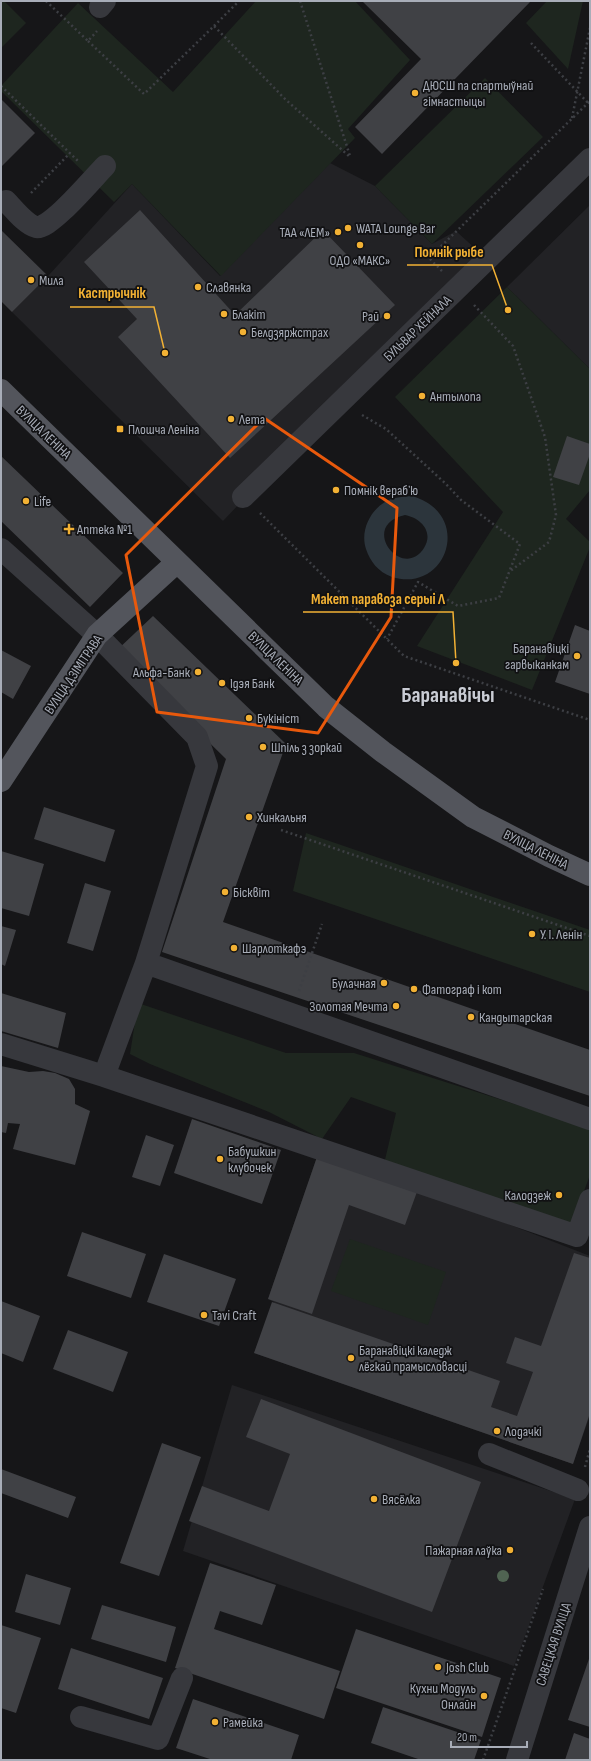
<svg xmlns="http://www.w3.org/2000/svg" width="591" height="1761" font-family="'Sofia Sans Condensed',sans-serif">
<rect width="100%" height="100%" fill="#161618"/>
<path fill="#222225" d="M330,163L375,186L432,244L456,231L479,252L223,521L12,312L48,276L132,184L220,276Z
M590,205V369L507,287Z
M318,1154L418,1189L590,1256V1415L573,1464L254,1353L274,1302L268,1299Z
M232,1385L575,1499L514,1666L183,1551Z"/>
<path fill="#1e261f" d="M1,1H4L26,23L1,48Z
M256,1H355L410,60L348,129L355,138L221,276L132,184L114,202L1,91V86L78,3L173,92Z
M547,1H583L568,69L526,23Z
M485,78L543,137L432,244L375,186Z
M507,287L590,369V490L566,519L590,542V547L532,690L417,646L503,512L395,397Z
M306,833L590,930V992L293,891Z
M138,1003L286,1053H354L590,1128V1175L571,1226L384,1164L396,1113L351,1097L322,1139L269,1112L150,1064L130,1054Z
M350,1239L446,1272L428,1325L331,1291Z"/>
<path fill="#2c353c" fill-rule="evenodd" d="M412,496C474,514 447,594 392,577C378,572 370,561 366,549C360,531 370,511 385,502C393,497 403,497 412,496ZM405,515C421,518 434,532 424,548C402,582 358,525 405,515Z"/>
<path fill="#404145" d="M362,1H531L382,154L355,127L421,59Z
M1,99L35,133L1,167Z
M140,210L235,315L323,230L395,305L230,458L118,337L137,319L84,262Z
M1,230L48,276L12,312L1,301Z
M567,436L590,444V454L579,485L553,477Z
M1,456L123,573L90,607L1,521Z
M153,616L286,744L223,922L590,1050V1096L162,952L226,759L116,651Z
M575,625L590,631V694L555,682Z
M1,650L31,666L13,699L1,692Z
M44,807L115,830L105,862L34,839Z
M1,851L44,864L29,916L1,908Z
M85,883L111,891L93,951L67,943Z
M1,926L16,930L5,966L1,964Z
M1,993L66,1013L58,1048L1,1031Z
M1,1066L29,1072L43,1071L55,1073L69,1079L75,1089V1104L90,1111L75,1165L13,1149L20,1124L8,1123L6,1133L1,1132Z
M192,1119L281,1150L262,1204L174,1173Z
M146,1135L174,1145L160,1186L132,1177Z
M318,1154L418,1189L405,1225L349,1205L312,1314L268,1299Z
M82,1232L146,1254L131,1298L67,1276Z
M574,1253L590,1258V1413L573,1464L254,1353L272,1302L500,1381L491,1407L517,1416L533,1372L506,1363L515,1337L541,1346Z
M164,1254L236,1279L219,1326L147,1302Z
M1,1301L40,1316L23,1362L1,1353Z
M68,1330L128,1352L113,1392L53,1369Z
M261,1399L481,1482L432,1612L189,1521L202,1486L269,1511L290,1454L246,1437Z
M162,1443L201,1457L159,1576L120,1563Z
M1,1469L76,1497L68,1518L1,1493Z
M210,1563L276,1585L262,1625L220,1611L214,1629L340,1671L324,1719L175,1668Z
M26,1574L71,1588L60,1625L15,1612Z
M102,1605L176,1627L166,1662L91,1639Z
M1,1625L41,1638L16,1713L1,1708Z
M356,1629L501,1678L482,1737L336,1688Z
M71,1648L163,1678L149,1719L58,1689Z
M590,1656V1727L568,1720Z
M193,1699L299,1735L291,1760H213L176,1748Z
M383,1707L481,1740L474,1760H421L371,1743Z
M574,1733L590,1739V1760H565Z"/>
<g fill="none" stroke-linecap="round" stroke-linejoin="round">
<path stroke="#3d3f44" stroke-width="2.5" stroke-dasharray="2 3" stroke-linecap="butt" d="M46,1L88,41L97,31
M300,1L350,156
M214,26L239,1
M88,41L144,94L214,26L285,99L350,157
M531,43L590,105
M1,86L78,161
M572,118L590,28
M31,193L70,153
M442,271L429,258L590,101
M474,305L513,346L545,437L556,515L549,542L509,572
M362,415L386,429L446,484L461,500L520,544L499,598L458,606L418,582L387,639
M260,513L404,656L590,720
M281,830L590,936
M299,991L322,924
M585,1467L590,1449
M483,1760L543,1589"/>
<path stroke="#37383d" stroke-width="22" d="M100,7L105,1
M6,201C14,209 25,224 36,227C49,231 94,177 105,166
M243,497L590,159
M1,549L97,635L197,737L207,766L146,963L104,1076
M146,963L590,1119
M1,1044L104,1076L577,1236L590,1200
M489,1454L578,1490
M81,1717L158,1739L182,1678
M517,1760L590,1527"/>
<path stroke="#53555c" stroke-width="22" d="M1,390L326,707L383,752L473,817L549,856L590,875
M1,781L97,635L177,562"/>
</g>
<circle fill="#506452" cx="503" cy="1576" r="6"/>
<path fill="none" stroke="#e8590c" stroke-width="3" stroke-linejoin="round" d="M264,418L397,508L391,617L318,733L157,712L126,555Z"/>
<g fill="#f2b134" stroke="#111113" stroke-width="1.5">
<circle cx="415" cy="93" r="4"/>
<circle cx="348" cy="228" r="4"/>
<circle cx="338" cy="232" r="4"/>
<circle cx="360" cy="245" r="4"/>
<circle cx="31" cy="280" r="4"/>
<circle cx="198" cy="287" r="4"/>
<circle cx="224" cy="314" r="4"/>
<circle cx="387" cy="316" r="4"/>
<circle cx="243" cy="332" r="4"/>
<circle cx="422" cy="396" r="4"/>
<circle cx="231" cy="419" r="4"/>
<rect x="116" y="425" width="8" height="8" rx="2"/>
<circle cx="336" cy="490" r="4"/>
<circle cx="26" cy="501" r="4"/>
<path d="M67 523h4v4h4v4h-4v4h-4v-4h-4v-4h4z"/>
<circle cx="577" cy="656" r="4"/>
<circle cx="198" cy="672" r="4"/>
<circle cx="222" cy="683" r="4"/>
<circle cx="249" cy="718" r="4"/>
<circle cx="263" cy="747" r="4"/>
<circle cx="249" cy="817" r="4"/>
<circle cx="225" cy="892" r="4"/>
<circle cx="532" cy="934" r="4"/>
<circle cx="234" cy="948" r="4"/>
<circle cx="384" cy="983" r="4"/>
<circle cx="414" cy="989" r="4"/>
<circle cx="396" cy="1006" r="4"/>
<circle cx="471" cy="1017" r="4"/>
<circle cx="220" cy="1159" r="4"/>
<circle cx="559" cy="1195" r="4"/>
<circle cx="204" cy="1315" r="4"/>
<circle cx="351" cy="1358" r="4"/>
<circle cx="497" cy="1431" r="4"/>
<circle cx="374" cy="1499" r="4"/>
<circle cx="510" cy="1550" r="4"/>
<circle cx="438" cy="1667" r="4"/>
<circle cx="484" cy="1696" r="4"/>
<circle cx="215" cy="1722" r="4"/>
</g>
<g text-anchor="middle" stroke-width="3.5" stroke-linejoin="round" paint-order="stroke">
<g font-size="14" fill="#a8adb8" stroke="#111113" text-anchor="start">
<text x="423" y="90">ДЮСШ па спартыўнай<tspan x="423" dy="16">гімнастыцы</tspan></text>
<text x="356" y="233">WATA Lounge Bar</text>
<text x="330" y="237" text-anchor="end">ТАА «ЛЕМ»</text>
<text x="360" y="265" text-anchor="middle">ОДО «МАКС»</text>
<text x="39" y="285">Мила</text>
<text x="206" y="292">Славянка</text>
<text x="232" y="319">Блакіт</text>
<text x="379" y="321" text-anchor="end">Рай</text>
<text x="251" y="337">Белдзяржстрах</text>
<text x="430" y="401">Антылопа</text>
<text x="239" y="424">Лета</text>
<text x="128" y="434">Плошча Леніна</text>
<text x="344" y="495">Помнік верабʼю</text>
<text x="34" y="506">Life</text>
<text x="77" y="534">Аптека №1</text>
<text x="569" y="653" text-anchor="end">Баранавіцкі<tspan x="569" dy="16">гарвыканкам</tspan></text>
<text x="190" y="677" text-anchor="end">Альфа-Банк</text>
<text x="230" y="688">Ідэя Банк</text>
<text x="257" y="723">Букініст</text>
<text x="271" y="752">Шпіль з зоркай</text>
<text x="257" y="822">Хинкальня</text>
<text x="233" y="897">Бісквіт</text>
<text x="540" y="939">У. І. Ленін</text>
<text x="242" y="953">Шарлоткафэ</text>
<text x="376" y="988" text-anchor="end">Булачная</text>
<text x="422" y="994">Фатограф і кот</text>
<text x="388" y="1011" text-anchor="end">Золотая Мечта</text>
<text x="479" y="1022">Кандытарская</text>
<text x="228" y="1156">Бабушкин<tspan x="228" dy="16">клубочек</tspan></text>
<text x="551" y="1200" text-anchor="end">Калодзеж</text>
<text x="212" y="1320">Tavi Craft</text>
<text x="359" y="1355">Баранавіцкі каледж<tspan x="359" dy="16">лёгкай прамысловасці</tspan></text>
<text x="505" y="1436">Лодачкі</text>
<text x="382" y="1504">Вясёлка</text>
<text x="502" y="1555" text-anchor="end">Пажарная лаўка</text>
<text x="446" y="1672">Josh Club</text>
<text x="476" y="1693" text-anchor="end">Кухни Модуль<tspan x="476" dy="16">Онлайн</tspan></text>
<text x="223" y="1727">Рамейка</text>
</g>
<g font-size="14" fill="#a8adb8" stroke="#111113">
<text transform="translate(417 328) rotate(-44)" y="5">БУЛЬВАР ХЕЙНАЛА</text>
<text transform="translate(44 432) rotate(44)" y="5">ВУЛІЦА ЛЕНІНА</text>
<text transform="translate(276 658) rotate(44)" y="5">ВУЛІЦА ЛЕНІНА</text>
<text transform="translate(73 674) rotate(-56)" y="5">ВУЛІЦА ДЗІМІТРАВА</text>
<text transform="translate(536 849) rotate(27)" y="5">ВУЛІЦА ЛЕНІНА</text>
<text transform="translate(553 1644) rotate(-72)" y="5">САВЕЦКАЯ ВУЛІЦА</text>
</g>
<g font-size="22" font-weight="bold" fill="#c9ccd4" stroke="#111113">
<text x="448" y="702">Баранавічы</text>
</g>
</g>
<path fill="none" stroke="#f2b134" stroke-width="1.5" d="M508 310L492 265H407M165 353L154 307H70M456 663L453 612H303"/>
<g fill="#f2b134" stroke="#111113" stroke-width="1.5">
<circle cx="508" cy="310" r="4"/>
<circle cx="165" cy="353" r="4"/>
<circle cx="456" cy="663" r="4"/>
</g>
<g font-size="15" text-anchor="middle" font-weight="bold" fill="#f2b134" stroke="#111113" stroke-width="3.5" stroke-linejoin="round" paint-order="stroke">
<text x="449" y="257">Помнік рыбе</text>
<text x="112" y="298">Кастрычнік</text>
<text x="378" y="604">Макет паравоза серыі Л</text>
</g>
<rect width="591" height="1761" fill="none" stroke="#a8adb8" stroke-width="4"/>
<path d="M451 1741v6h76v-6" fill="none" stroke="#a8adb8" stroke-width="2"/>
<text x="457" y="1741" font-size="12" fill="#a8adb8" stroke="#111113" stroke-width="3" paint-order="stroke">20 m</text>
</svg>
